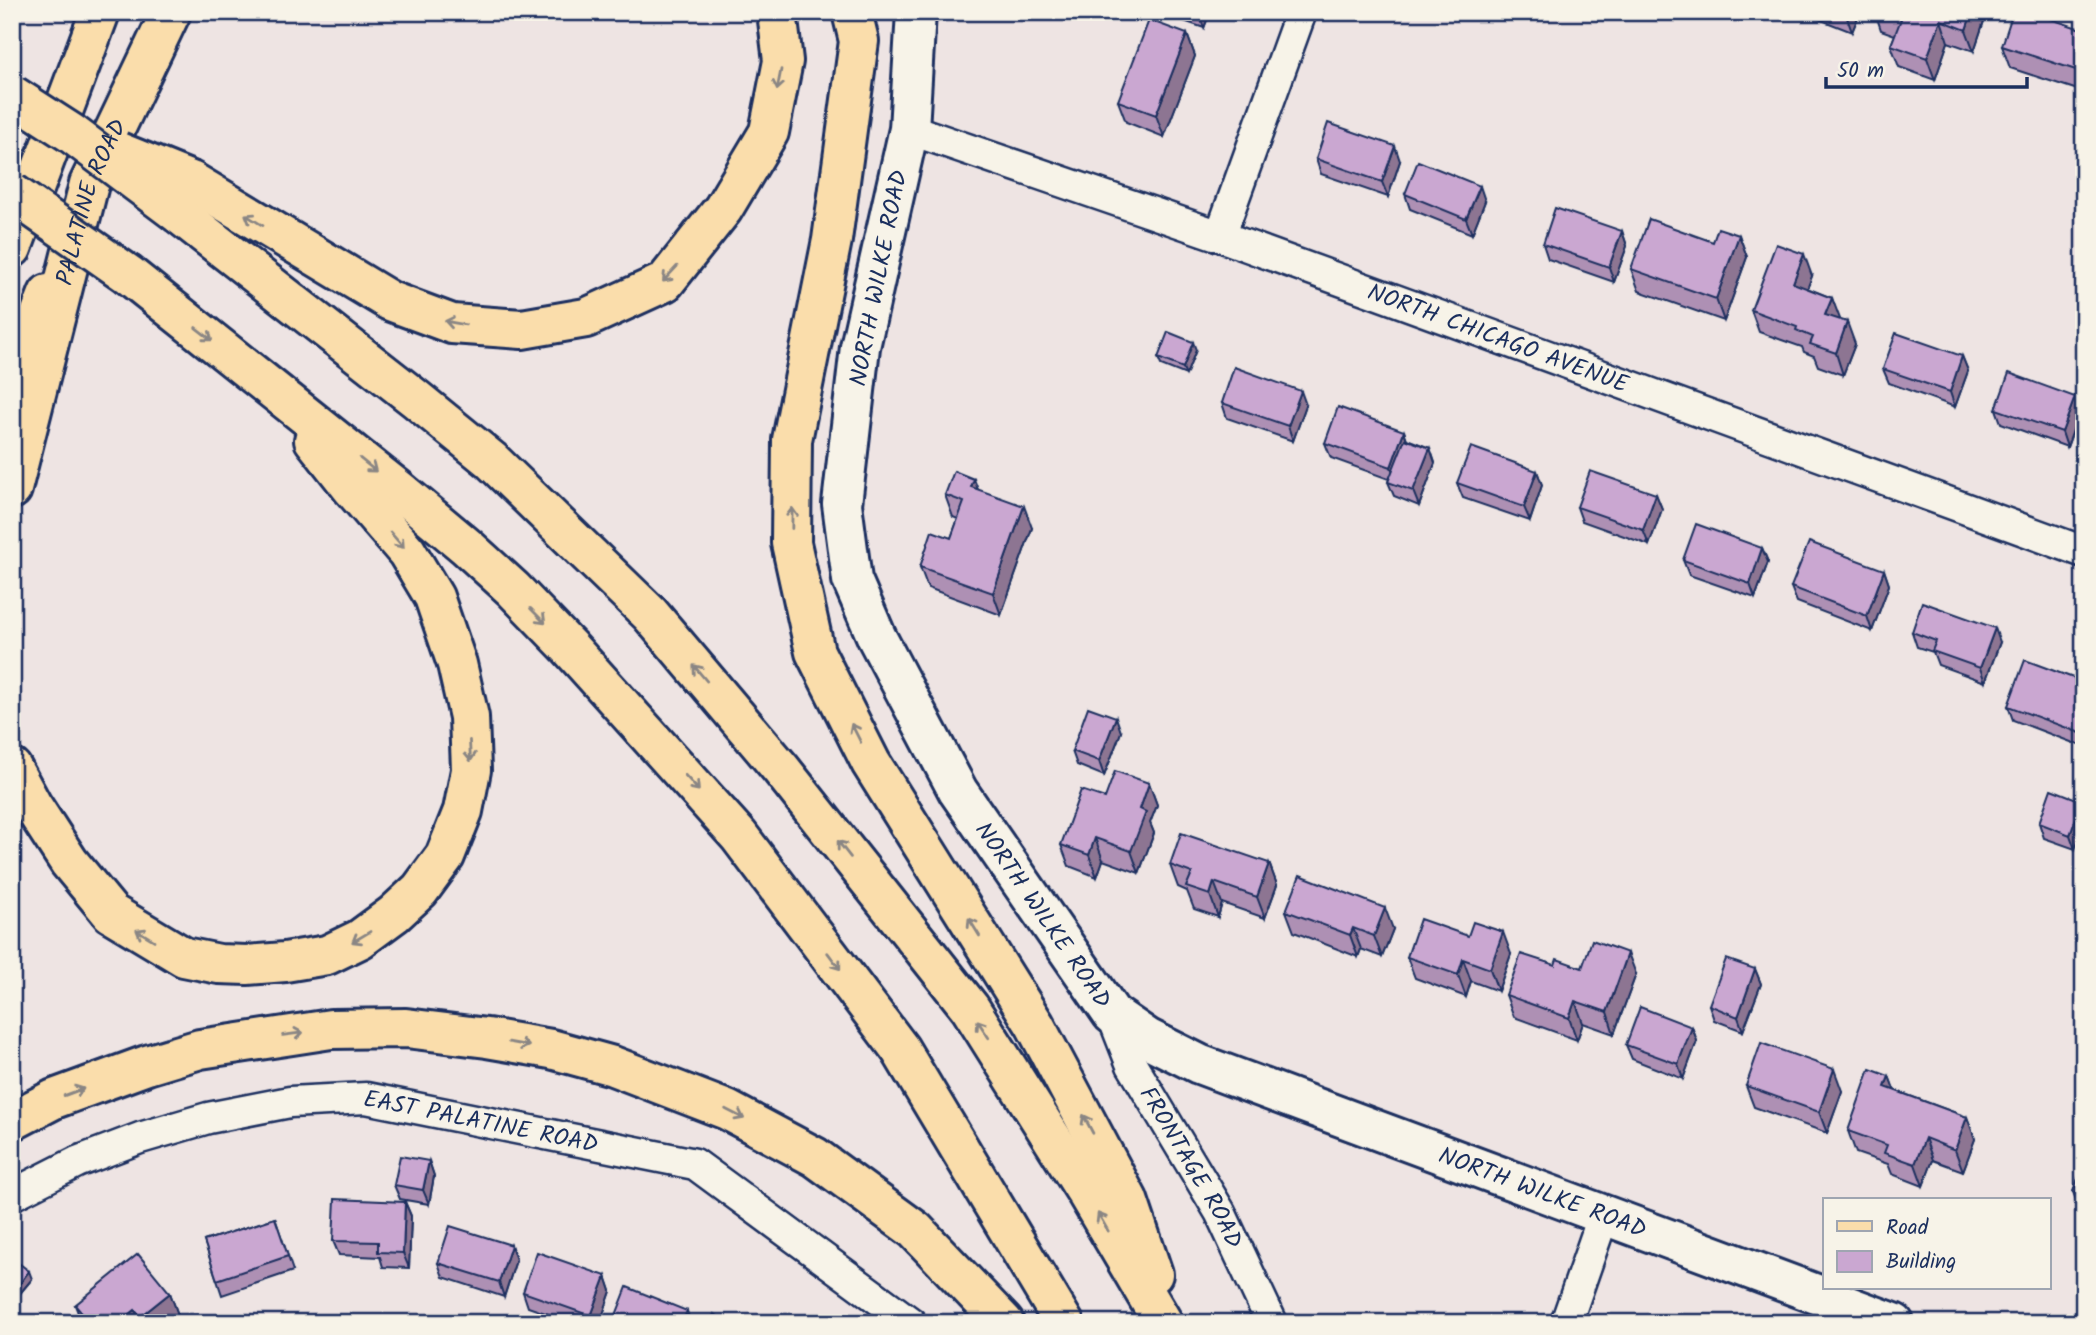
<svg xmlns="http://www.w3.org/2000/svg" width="2096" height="1335" font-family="Kalam,sans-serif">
<rect width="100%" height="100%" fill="#eee4e3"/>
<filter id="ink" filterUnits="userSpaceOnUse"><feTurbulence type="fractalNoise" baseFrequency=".0143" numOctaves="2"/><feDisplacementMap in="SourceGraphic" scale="14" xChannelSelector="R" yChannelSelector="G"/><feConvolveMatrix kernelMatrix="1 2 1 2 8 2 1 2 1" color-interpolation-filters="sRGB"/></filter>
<g filter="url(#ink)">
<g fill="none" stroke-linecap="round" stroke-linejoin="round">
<g stroke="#1b2f5e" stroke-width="35">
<g id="street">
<path id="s1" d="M909,129L1220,236L2084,552"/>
<path d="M1220,236L1301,12"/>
<path id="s2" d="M1112,1014L1132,1065L1220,1212L1272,1323"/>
<path id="s3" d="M12,1195L77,1162L140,1138L208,1118L290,1102L366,1098L695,1164L911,1323"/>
<path d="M1566,1323L1604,1214"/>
</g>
</g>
<g stroke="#1b2f5e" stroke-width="44">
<g id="secondary">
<path id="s4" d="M916,12L909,129L860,347L842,504L852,580L877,638L958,791L1112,1014L1147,1038L1199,1064L1894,1323"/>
</g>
</g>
<g stroke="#1b2f5e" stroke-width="44">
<path id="primary" d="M12,387L48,294"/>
</g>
<g stroke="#1b2f5e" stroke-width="44">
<g id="highway">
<path d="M852,12L859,41L832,240L792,440L791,543L815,652L871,763L1035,1025L1128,1200L1153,1274"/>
<path d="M191,181L390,301L452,324L522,329L586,318L665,282L723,209L769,132L783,61L777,12"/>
<path d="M179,214L416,399L491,460L650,614L781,769L970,1008L1086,1192L1163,1323"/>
<path d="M12,248L100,12"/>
<path d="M129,275L399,490L467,547L513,589L569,647L739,836L900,1049L1064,1323"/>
<path id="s5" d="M12,489L89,184L171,12"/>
<path d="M12,768L32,805L69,862L111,913L184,957L219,964L247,965L285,962L327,955L360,939L394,914L420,890L445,856L463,811L471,770L469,717L457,664L434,597L407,552L351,487L314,440"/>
<path d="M12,1121L54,1099L147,1065L200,1049L331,1029L406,1028L487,1038L551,1049L613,1066L727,1110L815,1157L915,1230L1004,1323"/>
</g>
</g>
<use href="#street" stroke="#f7f3e8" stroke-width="30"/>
<use href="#secondary" stroke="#f7f3e8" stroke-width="38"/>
<use href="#primary" stroke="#faddab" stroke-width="38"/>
<use href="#highway" stroke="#faddab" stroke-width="38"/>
<g stroke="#1b2f5e" stroke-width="44" stroke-linecap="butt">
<path id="highway-bridge" d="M12,95L71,133L179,214
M119,152L191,181
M12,193L129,275"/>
</g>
<use href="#highway-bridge" stroke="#faddab" stroke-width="38"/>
</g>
<path fill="#ae90b4" stroke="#1b2f5e" stroke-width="2" d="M1165,12H1210L1204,28L1166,15Z
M1801,12H1860L1852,32Z
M1875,12H1985L1986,15L1974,51L1948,42L1935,80L1899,67L1891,45L1895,35L1881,30Z
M2084,30V92L2010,68L2002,46Z
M1187,34L1195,56L1164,137L1126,122L1118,101Z
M1316,159L1400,161L1388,197L1321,174Z
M1405,194L1485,201L1472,234L1410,209Z
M1622,231L1627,246L1614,282L1548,259L1543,244Z
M1739,235L1747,257L1724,321L1639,291L1631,269Z
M1812,276L1807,288L1832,298L1839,320L1855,344L1843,375L1818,366L1814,356L1804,352L1802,347L1759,332L1751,310Z
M1196,350L1186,375L1161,365L1158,358Z
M1962,356L1968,371L1955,407L1889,383L1883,369Z
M2075,397L2080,411L2067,447L2001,423L1996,409Z
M1222,403L1306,405L1293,441L1227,418Z
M1404,431L1407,439L1430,448L1435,463L1419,506L1394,496L1388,482L1389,479L1331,458L1325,443Z
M1537,471L1542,485L1530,521L1463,498L1457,483Z
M978,490L1032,528L1001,615L928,588L920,567L951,538L958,519L953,517L945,495Z
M1656,494L1662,509L1649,545L1582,521L1577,507Z
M1762,548L1768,562L1755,598L1689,575L1683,560Z
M1884,570L1889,585L1872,631L1797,602L1791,587Z
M1912,632L2000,642L1985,682L1938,665L1933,652L1917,647Z
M2084,682V747L2013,720L2008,706Z
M1121,732L1104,776L1077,765L1072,751Z
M1149,783L1157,805L1150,823L1154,833L1139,873L1103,860L1097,877L1069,866L1061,845L1105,798Z
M2082,801L2075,849L2044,838L2039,823Z
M1269,863L1277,885L1265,918L1222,903L1218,917L1194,909L1187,891L1178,887L1170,865Z
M1286,911L1393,929L1382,957L1361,949L1358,957L1294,932Z
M1468,936L1511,954L1498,991L1471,981L1466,997L1415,978L1407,957Z
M1555,965L1636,974L1614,1034L1583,1023L1577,1040L1514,1017L1506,995Z
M1755,969L1761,984L1743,1031L1714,1020L1709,1005Z
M1692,1027L1697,1041L1683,1079L1632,1059L1626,1045Z
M1889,1076L1894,1090L1967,1117L1975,1139L1963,1171L1933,1160L1923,1186L1892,1174L1888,1164L1856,1153L1848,1131Z
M1746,1086L1842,1091L1827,1133L1754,1107Z
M429,1161L434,1176L429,1204L400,1199L394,1185Z
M2084,1163V1214L2081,1213L2073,1192Z
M405,1202L411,1216L409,1268L383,1267L380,1257L339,1255L333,1241Z
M275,1218L293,1271L222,1295L204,1241Z
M511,1245L516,1260L504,1297L443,1277L438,1263Z
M12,1258L32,1279L17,1297L12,1293Z
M606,1276L611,1291L600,1323H574L528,1307L523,1292Z
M170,1293L178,1315L168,1323H82L75,1305Z"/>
<path fill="#8d7592" stroke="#1b2f5e" stroke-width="2" d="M1199,12H1210L1204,28L1199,14Z
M1845,12H1860L1852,32Z
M1972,12H1985L1986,15L1974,51L1966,30Z
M1941,20L1948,42L1935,80L1927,58Z
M1187,34L1195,56L1164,137L1156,115Z
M1395,146L1400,161L1388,197L1382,182Z
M1480,186L1485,201L1472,234L1466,219Z
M1622,231L1627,246L1614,282L1609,267Z
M1739,235L1747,257L1724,321L1716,299Z
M1804,254L1812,276L1801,305L1793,283Z
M1832,298L1840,319L1833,336L1825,315Z
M1847,322L1855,344L1843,375L1836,353Z
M1193,342L1196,350L1186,375L1183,368Z
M1962,356L1968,371L1955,407L1950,392Z
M1301,391L1306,405L1293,441L1288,426Z
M2075,397L2080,411L2067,447L2062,432Z
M1404,431L1409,446L1397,482L1391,467Z
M1430,448L1435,463L1419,506L1413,491Z
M1537,471L1542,485L1530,521L1524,507Z
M974,479L982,500L971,487Z
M1656,494L1662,509L1649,545L1643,530Z
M1024,506L1032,528L1001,615L993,593Z
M1762,548L1768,562L1755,598L1750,584Z
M1884,570L1889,585L1872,631L1867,616Z
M1995,628L2000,642L1985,682L1980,668Z
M1116,717L1121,732L1104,776L1099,761Z
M1149,783L1157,805L1150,823L1154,833L1139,873L1131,851L1140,809Z
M2082,801L2084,805V826L2075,849L2070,835Z
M1095,838L1103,860L1097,877L1089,855Z
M1269,863L1277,885L1265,918L1257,897Z
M1214,882L1222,903L1218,917L1210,895Z
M1385,908L1393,929L1382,957L1374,936Z
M1353,928L1361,949L1358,957L1350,935Z
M1503,932L1511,954L1498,991L1490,969Z
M1628,953L1636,974L1614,1034L1607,1012Z
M1463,959L1471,981L1466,997L1458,975Z
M1755,969L1761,984L1743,1031L1738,1017Z
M1575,1001L1583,1023L1577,1040L1569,1018Z
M1692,1027L1697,1041L1683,1079L1678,1064Z
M1834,1069L1842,1091L1827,1133L1819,1112Z
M1889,1076L1897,1097L1885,1087Z
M1967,1117L1975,1139L1963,1171L1955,1150Z
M1925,1138L1933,1160L1923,1186L1915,1164Z
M429,1161L434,1176L429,1204L423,1190Z
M405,1202L411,1216L409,1268L403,1253Z
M511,1245L516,1260L504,1297L499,1282Z
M29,1271L32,1279L17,1297L15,1290Z
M606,1276L611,1291L600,1323H594L591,1316Z
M170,1293L178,1315L168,1323H142L140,1317Z
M135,1310L140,1323H119Z
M687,1311L691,1323H682Z"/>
<path fill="#caa7d1" stroke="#1b2f5e" stroke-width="2" d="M1883,12H1972L1966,30L1941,20L1927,58L1891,45L1901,19Z
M2013,12H2030L2084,30V66L2082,72L2002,46Z
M1149,20L1187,34L1156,115L1118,101Z
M1328,123L1395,146L1382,182L1316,159Z
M1418,161L1480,186L1466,219L1405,194Z
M1555,208L1622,231L1609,267L1543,244Z
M1649,219L1713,242L1718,228L1739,235L1716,299L1631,269Z
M1776,244L1804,254L1793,283L1832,298L1825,315L1847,322L1836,353L1810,344L1813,337L1796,330L1797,327L1751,310Z
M1168,332L1193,342L1183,368L1158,358Z
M1896,333L1962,356L1950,392L1883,369Z
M1234,367L1301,391L1288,426L1222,403Z
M2009,373L2075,397L2062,432L1996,409Z
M1338,407L1404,431L1391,467L1325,443Z
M1405,439L1430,448L1413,491L1388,482Z
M1471,447L1537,471L1524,507L1457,483Z
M954,471L974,479L971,487L1024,506L993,593L920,567L932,531L951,538L964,502L945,495Z
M1590,471L1656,494L1643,530L1577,507Z
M1696,524L1762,548L1750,584L1683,560Z
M1809,542L1884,570L1867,616L1791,587Z
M1922,602L1995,628L1980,668L1932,651L1936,641L1912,632Z
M2025,660L2084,682L2083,734L2008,706Z
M1088,707L1116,717L1099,761L1072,751Z
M1115,771L1149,783L1140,809L1146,812L1131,851L1095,838L1089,855L1061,845L1081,790L1105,798Z
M2051,789L2082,801L2070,835L2039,823Z
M1181,833L1269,863L1257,897L1214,882L1210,895L1186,887L1192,873L1170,865Z
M1300,875L1385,908L1374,936L1353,928L1350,935L1286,911Z
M1420,919L1468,936L1473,922L1503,932L1490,969L1463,959L1458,975L1407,957Z
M1592,940L1628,953L1607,1012L1575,1001L1569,1018L1506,995L1521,954L1555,965L1557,959L1582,968Z
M1726,959L1755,969L1738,1017L1709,1005Z
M1640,1007L1692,1027L1678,1064L1626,1045Z
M1761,1043L1834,1069L1819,1112L1746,1086Z
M1870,1069L1889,1076L1885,1087L1967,1117L1955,1150L1925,1138L1915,1164L1884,1153L1887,1145L1848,1131Z
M400,1156L429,1161L423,1190L394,1185Z
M2084,1163V1195L2073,1192Z
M335,1199L405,1202L403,1253L378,1252V1242L333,1241Z
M275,1218L288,1256L217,1280L204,1241Z
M450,1226L511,1245L499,1282L438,1263Z
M537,1252L606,1276L591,1316L523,1292Z
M138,1254L170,1293L140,1317L135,1310L119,1323H90L75,1305Z
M12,1258L29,1271L15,1290L12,1288Z
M627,1287L687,1311L682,1323H613Z
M714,1314L728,1323H709Z"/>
<defs><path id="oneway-shaft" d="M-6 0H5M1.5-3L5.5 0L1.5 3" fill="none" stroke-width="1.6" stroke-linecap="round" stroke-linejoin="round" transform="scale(1.75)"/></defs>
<g stroke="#8a8684">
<use href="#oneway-shaft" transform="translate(779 80) rotate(101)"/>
<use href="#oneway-shaft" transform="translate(254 220) rotate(-148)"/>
<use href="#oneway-shaft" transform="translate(670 274) rotate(133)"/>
<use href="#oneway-shaft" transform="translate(455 323) rotate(-170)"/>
<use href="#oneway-shaft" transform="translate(204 334) rotate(38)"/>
<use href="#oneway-shaft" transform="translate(368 465) rotate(39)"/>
<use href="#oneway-shaft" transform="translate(792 518) rotate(-89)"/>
<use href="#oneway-shaft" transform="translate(397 540) rotate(49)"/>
<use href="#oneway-shaft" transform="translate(538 616) rotate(45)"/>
<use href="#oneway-shaft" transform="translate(700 673) rotate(-130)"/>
<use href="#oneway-shaft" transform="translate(856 733) rotate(-117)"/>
<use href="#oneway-shaft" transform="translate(470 751) rotate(87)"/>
<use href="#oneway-shaft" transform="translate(692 783) rotate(48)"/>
<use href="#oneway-shaft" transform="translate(844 849) rotate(-128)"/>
<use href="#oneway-shaft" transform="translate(974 927) rotate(-122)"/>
<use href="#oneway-shaft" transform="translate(145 935) rotate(-149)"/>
<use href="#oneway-shaft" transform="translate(361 937) rotate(149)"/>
<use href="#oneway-shaft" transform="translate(834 961) rotate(53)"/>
<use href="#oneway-shaft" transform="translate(983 1029) rotate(-123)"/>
<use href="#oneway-shaft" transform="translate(293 1034) rotate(-8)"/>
<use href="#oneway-shaft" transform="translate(519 1044) rotate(10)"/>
<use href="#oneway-shaft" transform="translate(74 1092) rotate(-20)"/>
<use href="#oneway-shaft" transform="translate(735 1114) rotate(27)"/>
<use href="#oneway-shaft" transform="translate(1088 1124) rotate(-118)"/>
<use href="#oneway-shaft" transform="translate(1103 1222) rotate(-120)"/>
</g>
</g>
<g text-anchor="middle" stroke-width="5" stroke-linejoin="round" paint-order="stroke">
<g font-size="24" fill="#1b2f5e" stroke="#f7f3e8">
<text dy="8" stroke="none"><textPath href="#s5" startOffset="298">PALATINE ROAD</textPath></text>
<text transform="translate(878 278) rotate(-79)" y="8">NORTH WILKE ROAD</text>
<text dy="8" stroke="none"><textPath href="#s1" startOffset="625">NORTH CHICAGO AVENUE</textPath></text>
<text dy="8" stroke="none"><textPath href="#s4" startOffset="962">NORTH WILKE ROAD</textPath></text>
<text dy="8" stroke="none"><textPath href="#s3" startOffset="488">EAST PALATINE ROAD</textPath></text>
<text dy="8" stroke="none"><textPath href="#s2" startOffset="173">FRONTAGE ROAD</textPath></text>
<text dy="8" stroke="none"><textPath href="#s4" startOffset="1550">NORTH WILKE ROAD</textPath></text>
</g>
</g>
<rect width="2096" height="1335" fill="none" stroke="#f7f3e8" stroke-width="42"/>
<rect x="21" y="21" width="2054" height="1293" fill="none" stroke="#1b2f5e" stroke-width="2.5" filter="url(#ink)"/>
<rect x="1823" y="1198" width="228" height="91" fill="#f7f3e8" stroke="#9fa5b1" stroke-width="2"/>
<rect x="1837" y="1221" width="35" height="10" fill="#faddab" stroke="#9fa5b1" stroke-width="2"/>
<text x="1886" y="1234" font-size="21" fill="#1b2f5e">Road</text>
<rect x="1837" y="1251" width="35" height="21" fill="#caa7d1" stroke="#9fa5b1" stroke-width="2"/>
<text x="1886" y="1268" font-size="21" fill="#1b2f5e">Building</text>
<path d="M1826 77v10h201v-10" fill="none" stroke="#1b2f5e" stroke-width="3.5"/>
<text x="1837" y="77" font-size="21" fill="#1b2f5e" stroke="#f7f3e8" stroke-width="5" paint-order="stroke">50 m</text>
</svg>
